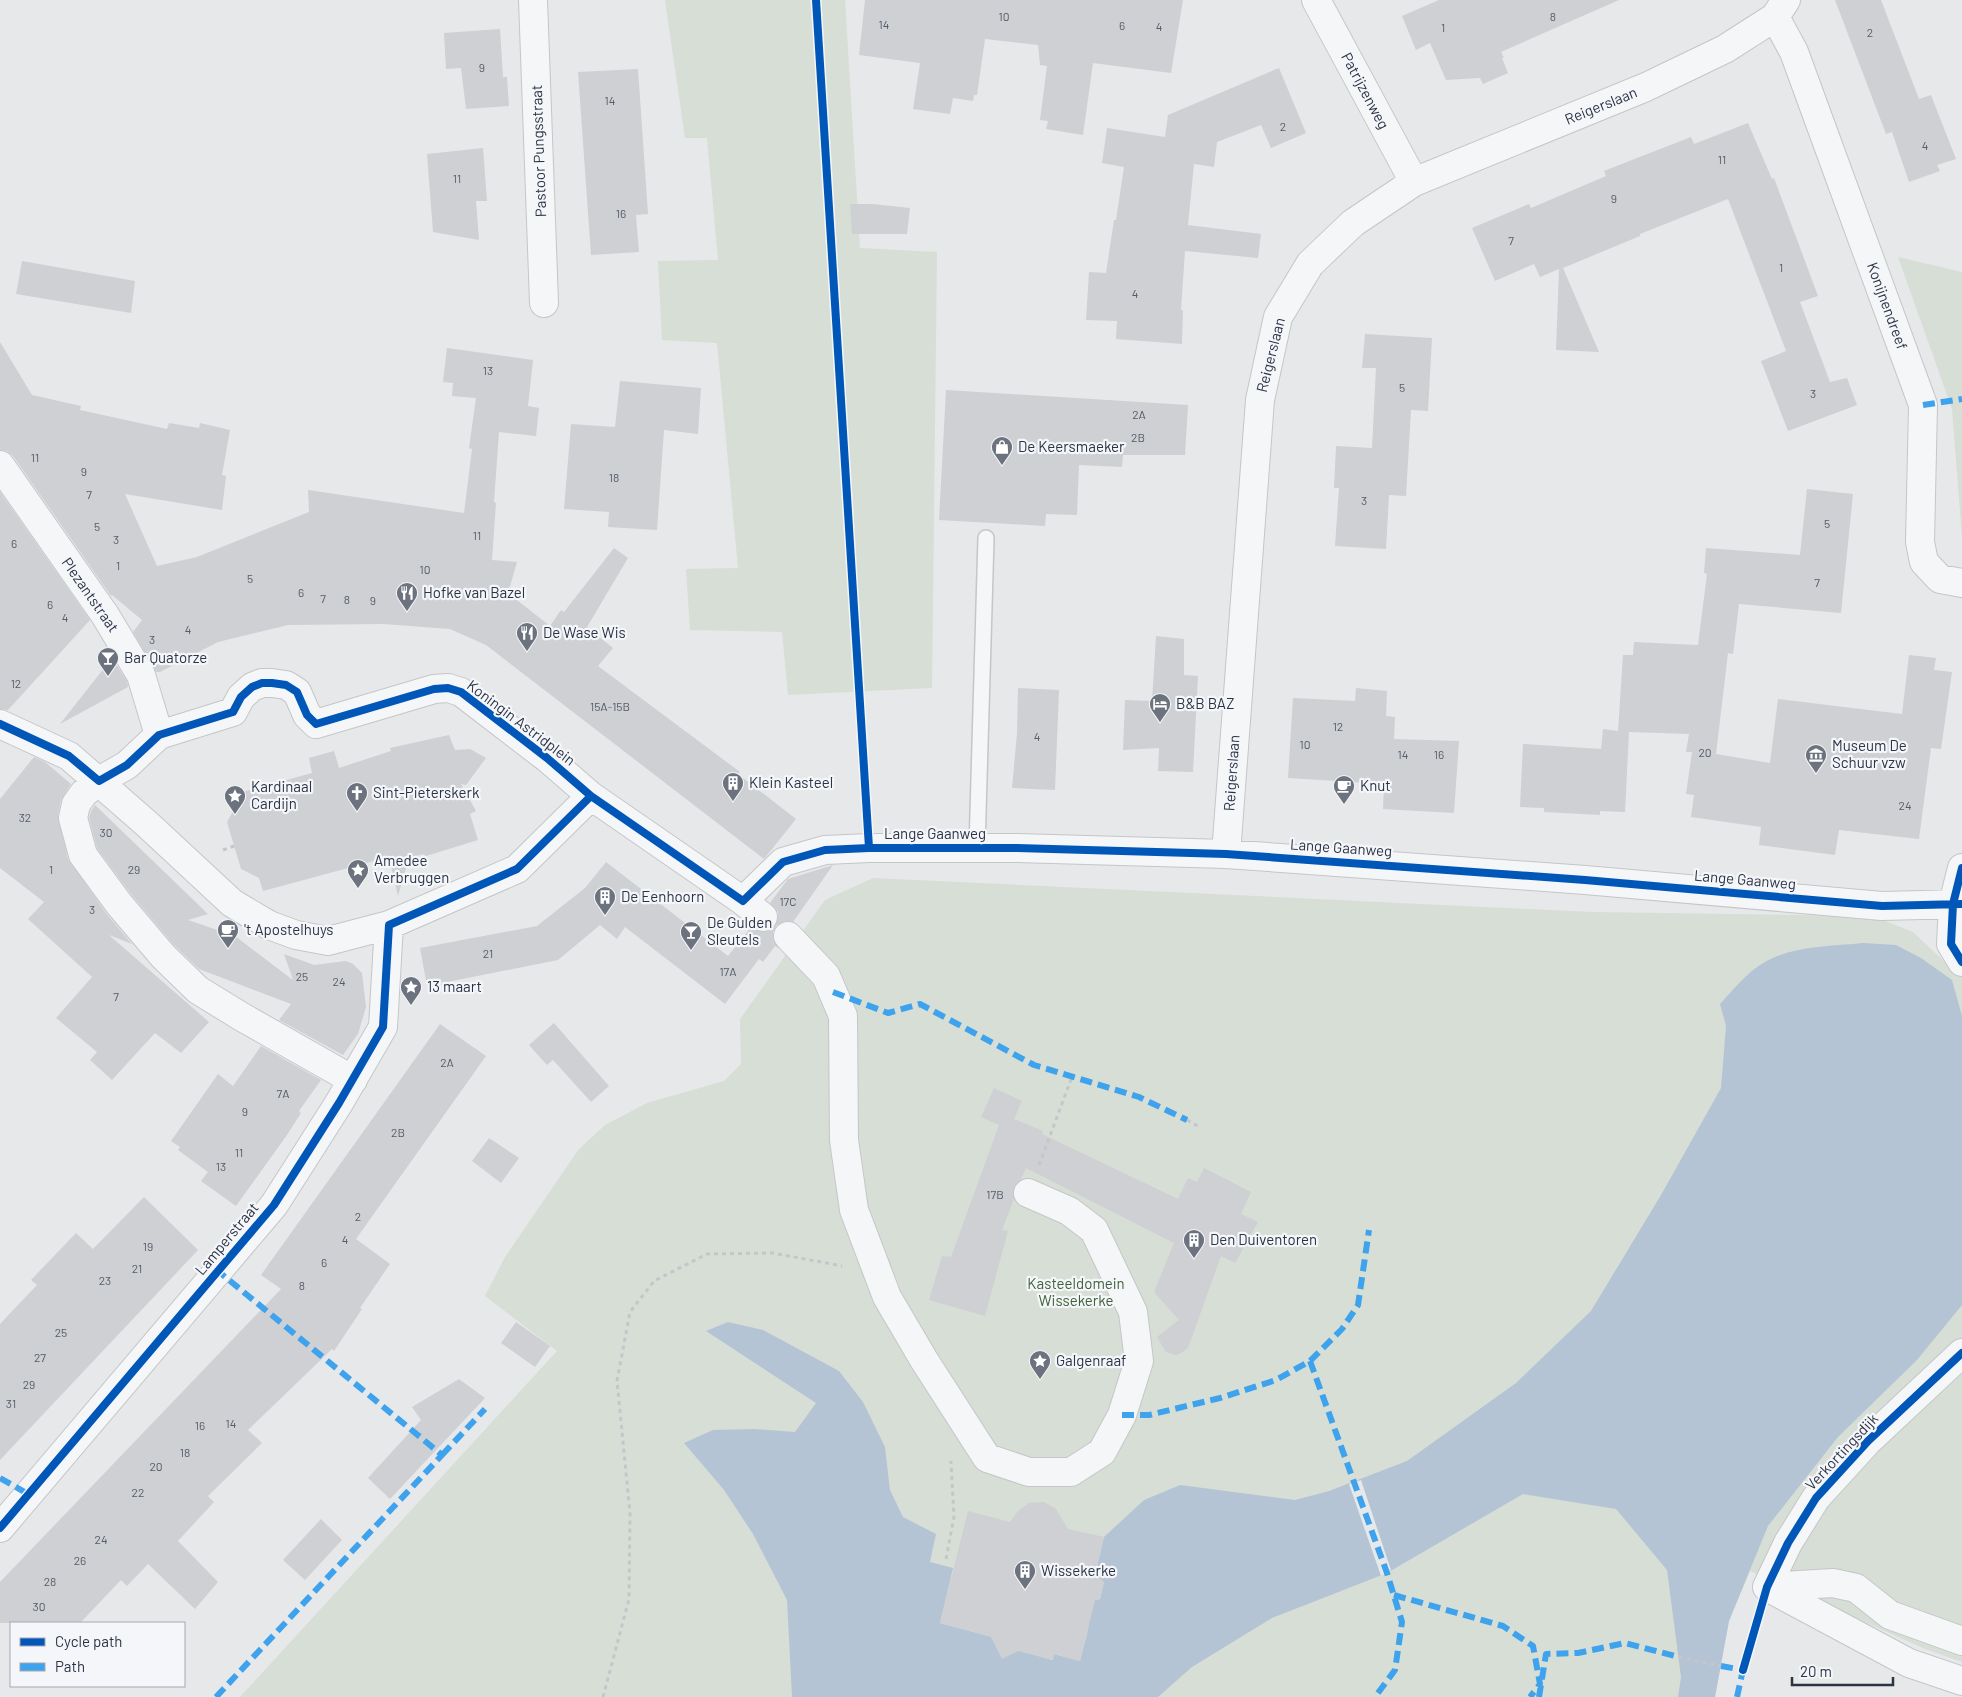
<svg xmlns="http://www.w3.org/2000/svg" width="1962" height="1697" font-family="Barlow,sans-serif">
<rect width="100%" height="100%" fill="#e6e8ea"/>
<path fill="#d6ded6" d="M665,0H845L860,248L937,252L932,688L788,695L782,632L690,630L686,569L738,568L717,343L662,340L658,261L718,260L707,138H685Z
M1898,257L1962,272V537L1952,409Z
M873,878L1592,912L1873,916L1913,932L1951,968L1962,941V1662L1925,1649L1750,1571L1729,1621L1715,1697H240L557,1351L485,1296L505,1257L579,1149L605,1125L647,1103L724,1081L741,1064L740,1019L825,900Z"/>
<path fill="#b4c4d5" d="M1863,943L1896,945L1921,958L1952,980L1962,1016V1305L1917,1360L1838,1437L1768,1526L1729,1621L1715,1697H1678L1681,1677L1667,1570L1616,1509L1523,1494L1387,1573L1272,1618L1192,1667L1158,1697H792L787,1600L753,1534L724,1490L684,1443L713,1430L754,1429L795,1432L816,1403L706,1331L728,1322L763,1330L839,1371L863,1402L885,1447L890,1490L903,1517L936,1534L930,1562L953,1568L940,1623L989,1636L990,1633L1000,1654L1007,1656L1015,1649L1052,1660L1054,1654L1080,1661L1088,1630L1091,1601L1100,1599L1104,1582L1095,1575L1104,1537L1144,1500L1180,1485L1295,1500L1329,1491L1407,1461L1516,1383L1591,1311L1661,1195L1721,1088L1726,1026L1720,1004C1733,990 1747,972 1765,962C1792,946 1832,946 1863,943Z"/>
<path fill="#e6e8ea" d="M1361,1480L1391,1570L1381,1576L1349,1484Z"/>
<path fill="#ced0d3" d="M865,0H1183L1171,73L1093,63L1083,135L1046,129L1048,121L1040,120L1047,66L1040,65L1038,45L985,39L977,95H974L973,101L953,98L950,114L913,109L920,63L859,55Z
M1439,0H1619L1501,52L1504,58H1502L1508,73L1483,84L1480,78L1446,80L1430,43L1416,50L1402,16Z
M1835,0H1881L1919,99L1931,95L1956,159L1937,165L1940,171L1909,182L1892,132L1886,134Z
M500,29L503,77H507L509,106L466,109L461,68L446,69L444,33Z
M1279,68L1306,133L1271,148L1261,125L1217,142L1214,167L1194,164L1188,225L1261,234L1258,258L1185,251L1181,310H1183L1182,344L1116,339L1117,321L1086,320L1089,272L1106,273L1114,220H1116L1124,167L1102,163L1107,128L1165,137L1168,115Z
M638,69L648,214L636,215L639,252L591,255L578,72Z
M1748,123L1772,179L1774,178L1818,296L1800,302L1830,382L1847,378L1857,405L1788,431L1761,361L1786,351L1728,199L1640,234V236L1563,268L1599,352L1556,350L1559,269L1540,277L1534,264L1495,281L1472,228L1529,204L1531,208L1606,176L1604,171L1637,158L1691,137L1694,144Z
M483,148L487,201H476L479,240L433,232L427,154Z
M850,204H872L910,208L907,234H852Z
M22,261L135,281L131,313L16,294Z
M1365,334L1432,338L1428,411L1411,410L1406,496L1389,495L1386,549L1335,546L1339,488H1334L1336,446L1372,448L1376,368H1362Z
M0,342L32,395L81,406L80,410L167,429L169,423L199,428L200,423L230,430L222,475L226,476L222,510L125,494L157,566L197,557L309,512L308,490L464,513L472,449L469,448L476,398L452,396L453,383L443,382L447,348L533,360L528,406L539,408L536,436L499,432L494,502L496,503L492,560L517,562L508,593L550,626L561,610L564,612L614,548L628,558L587,627L613,648L598,666L740,772L738,774L796,819L764,859L486,645L450,629L384,624L288,625L218,642L160,672H156L133,632L142,620L112,595L111,596L13,456L7,451L0,450Z
M620,381L701,388L698,434L664,430L657,530L608,527L609,512L564,509L571,424L615,427Z
M946,390L1188,405L1185,455H1123L1122,467L1079,465L1077,515L1046,514L1045,526L939,520Z
M1807,489L1853,494L1841,613L1739,604L1733,654L1728,653L1716,754L1770,763L1778,699L1902,714L1909,655L1936,658L1934,670L1952,672L1941,749L1931,748L1919,839L1839,830L1835,855L1759,845L1761,827L1691,817L1694,795L1686,794L1692,752H1686L1689,734L1629,732L1625,812L1600,811V815L1544,812V808L1520,807L1523,744L1601,749L1603,729L1618,731L1623,655H1633L1634,642L1698,645L1707,574L1704,573L1706,548L1800,555Z
M0,492L90,620L8,710L0,709Z
M1156,636L1184,639V675L1198,676L1193,772L1158,771L1159,748L1123,750L1125,700L1152,701Z
M112,658L127,681L128,687L60,724Z
M1018,688L1059,690L1055,790L1012,788L1017,733Z
M1356,688L1387,691L1386,716L1395,717L1394,739L1459,741L1454,813L1383,809L1384,784L1288,778L1293,698L1355,701Z
M449,735L455,750L470,749L486,758L466,785L461,784L476,811L470,814L478,840L426,856L423,854L409,858L398,896L389,857L263,891L259,878L241,869L227,822L243,794L242,792L312,773L309,758L334,751L339,768L391,751L390,748Z
M34,757L45,762L71,784L61,800L58,815L68,859L106,913L132,944L109,935L209,1022L181,1053L155,1033L112,1080L90,1060L97,1052L56,1018L92,977L28,919L44,902L0,868V799Z
M95,805L208,914L188,920L235,936L293,980L284,954L314,965L346,961L353,964L362,973L366,1007L358,1034L343,1055L279,1020L291,1004L199,969L174,945L131,894L97,848L89,818L91,811Z
M606,862L728,956L751,927L761,932L769,931L775,926L778,919V912L770,903L788,879L833,865L793,922L785,921L777,925L773,932V939L778,948L775,946L763,962L759,959L725,1004L625,927L617,939L600,925L558,960L427,986L420,948L537,926L585,888Z
M554,1023L609,1086L591,1102L553,1060L547,1065L529,1045Z
M440,1024L486,1056L356,1239L390,1264L360,1308L362,1309L334,1351L332,1349L248,1430L262,1443L208,1496L214,1502L178,1541L218,1582L195,1609L148,1564L127,1586L121,1580L80,1623H0V1582L281,1289L261,1275Z
M261,1046L321,1080L299,1111L301,1113L287,1135L236,1206L201,1181L208,1172L178,1150L180,1147L171,1141L218,1074L233,1086Z
M994,1088L1022,1101L1014,1119L1043,1131L1042,1134L1178,1199L1188,1178L1197,1182L1204,1168L1251,1192L1241,1214L1258,1222L1235,1263L1221,1256L1188,1348L1181,1353L1176,1355L1166,1352L1157,1337L1179,1320L1154,1292L1174,1243L1026,1168L1021,1179L1014,1187V1199L1002,1230L1008,1231L985,1316L929,1300L942,1256L951,1257L999,1125L981,1117Z
M489,1138L519,1158L501,1183L472,1161Z
M144,1197L198,1250L0,1460V1324L37,1285L31,1280L76,1233L93,1249Z
M516,1322L550,1346L535,1367L501,1343Z
M459,1379L485,1398L390,1499L368,1478L421,1420L412,1407Z
M1044,1502L1056,1509L1068,1529L1104,1537L1095,1575L1104,1582L1100,1599L1095,1600L1080,1661L1054,1654L1053,1660L1018,1651L1002,1659L991,1637L940,1623L968,1511L1010,1522L1019,1510L1029,1503Z
M321,1519L342,1540L305,1580L283,1560Z"/>
<g fill="none" stroke-linecap="round" stroke-linejoin="round">
<g stroke="#c4c6c8" stroke-width="18">
<path id="lane" d="M977,848L986,538"/>
</g>
<g stroke="#c4c6c8" stroke-width="30">
<path id="street" d="M533,0L544,303
M1316,0L1414,182
M1775,17L1794,52L1923,405L1920,542L1924,562L1940,579L1962,583
M0,465L105,615L141,675L159,735
M0,724L69,756L147,824L232,903L269,925L296,935L328,941L389,925L517,869L591,796
M1226,854L1260,400L1278,317L1310,264L1353,223L1414,182L1646,87L1725,49L1775,17L1786,0
M1962,868L1953,904L1951,944L1962,962
M743,901L783,862L825,850L869,848H1017L1226,854L1585,880L1882,906L1962,904
M788,936L826,976L843,1016L844,1140L854,1210L887,1297L924,1360L987,1458L1029,1472H1071L1102,1452L1122,1415L1139,1361L1133,1312L1094,1230L1069,1211L1028,1193
M353,1080L242,1017L198,990L163,956L119,904L83,855L73,818L76,804L84,793L99,781L127,765L159,735L233,712L241,697L252,687L262,683H272L286,685L297,692L307,715L316,724L434,689L448,688L461,692L547,758L591,796L743,901L763,917
M0,1528L274,1205L339,1103L383,1027L389,925
M1767,1587L1788,1543L1816,1498L1868,1441L1962,1353
M1767,1587L1909,1663L1962,1681
M1767,1587L1833,1583L1856,1588L1890,1615L1962,1641"/>
</g>
<path stroke="#c5c6ca" stroke-width="3" stroke-dasharray="4 4" stroke-linecap="butt" d="M223,850L234,846
M1187,1120L1198,1126
M1039,1165L1072,1077
M946,1559L954,1517L951,1461
M1679,1657L1721,1666
M603,1697L629,1599L630,1513L617,1381L630,1312L654,1281L707,1254L773,1253L842,1266"/>
<use href="#lane" stroke="#f5f6f7" stroke-width="15"/>
<use href="#street" stroke="#f5f6f7" stroke-width="28"/>
<path stroke="#3ea3ec" stroke-width="6" stroke-dasharray="12 6" stroke-linecap="butt" d="M1923,405L1962,399
M833,992L888,1013L920,1004L1034,1065L1139,1097L1187,1120
M1310,1361L1387,1573L1402,1622L1395,1670L1375,1697
M1122,1415H1149L1220,1398L1276,1380L1310,1361L1342,1329L1358,1305L1369,1230
M442,1455L485,1409
M0,1478L28,1494
M1394,1595L1503,1626L1533,1646L1540,1684L1530,1697
M1721,1666L1743,1670
M216,1697L442,1455L218,1271
M1539,1697L1546,1654L1578,1653L1625,1643L1679,1657
M1737,1697L1744,1665"/>
<g stroke="#f4f6f9" stroke-width="11">
<path id="cycleway" d="M816,0L869,848
M0,724L69,756L99,781L127,765L159,735L233,712L241,697L252,687L262,683H272L286,685L297,692L307,715L316,724L434,689L448,688L461,692L547,758L591,796L743,901L783,862L825,850L869,848H1017L1226,854L1585,880L1882,906L1962,904
M1962,868L1953,904L1951,944L1962,962
M0,1528L274,1205L339,1103L383,1027L389,925L517,869L591,796
M1743,1670L1767,1587L1788,1543L1816,1498L1868,1441L1962,1353"/>
</g>
<use href="#cycleway" stroke="#0057b8" stroke-width="8"/>
</g>
<defs>
<g id="shop-pin" transform="scale(1.125)"><path d="M0 17L-7.5 6A9.5 9.5 0 1 1 7.5 6Z" fill="#6c737f" stroke="#f4f6f9"/><path d="M-5-2.5h2.3a2.7 3.5 0 0 1 5.4 0H5L5.5 6h-11ZM-1.5-2.5h3a1.5 2.3 0 0 0-3 0Z" fill="#fff"/></g>
<g id="restaurant-pin" transform="scale(1.125)"><path d="M0 17L-7.5 6A9.5 9.5 0 1 1 7.5 6Z" fill="#6c737f" stroke="#f4f6f9"/><path d="M-5-6h1v4h1v-4h1v4h1v-4h1v5L-1.5 .5V6h-2V.5L-5-1ZM5-6V6H3V1.5H1.5Q1.5-4 5-6Z" fill="#fff"/></g>
<g id="bar-pin" transform="scale(1.125)"><path d="M0 17L-7.5 6A9.5 9.5 0 1 1 7.5 6Z" fill="#6c737f" stroke="#f4f6f9"/><path d="M-6-5H6L.8 .8V4.5H3.5V6h-7V4.5H-.8V.8Z" fill="#fff"/></g>
<g id="hotel-pin" transform="scale(1.125)"><path d="M0 17L-7.5 6A9.5 9.5 0 1 1 7.5 6Z" fill="#6c737f" stroke="#f4f6f9"/><path d="M-6-4.5h1.5V1H6V5H4.5V3h-9V5H-6ZM-4 0a1.8 1.8 0 1 1 3.6 0ZM.5 0V-2.5h3Q6-2.5 6 0Z" fill="#fff"/></g>
<g id="museum-pin" transform="scale(1.125)"><path d="M0 17L-7.5 6A9.5 9.5 0 1 1 7.5 6Z" fill="#6c737f" stroke="#f4f6f9"/><path d="M0-6L6-3V-2H-6V-3ZM-5-1h2V3h-2ZM-1-1h2V3h-2ZM3-1h2V3H3ZM-6 4H6V6H-6Z" fill="#fff"/></g>
<g id="building-pin" transform="scale(1.125)"><path d="M0 17L-7.5 6A9.5 9.5 0 1 1 7.5 6Z" fill="#6c737f" stroke="#f4f6f9"/><path d="M-4-6H4V6H1V3H-1V6H-4ZM-2.5-4.3h1.7v1.8h-1.7ZM.8-4.3h1.7v1.8H.8ZM-2.5-1h1.7V.8h-1.7ZM.8-1h1.7V.8H.8Z" fill="#fff"/></g>
<g id="cafe-pin" transform="scale(1.125)"><path d="M0 17L-7.5 6A9.5 9.5 0 1 1 7.5 6Z" fill="#6c737f" stroke="#f4f6f9"/><path d="M-5.5-4.5H6V0H3Q3 3.5 0 3.5H-2.5Q-5.5 3.5-5.5 0ZM3-3.2v2h1.7v-2ZM-6 4.5H4V6H-6Z" fill="#fff"/></g>
<g id="church-pin" transform="scale(1.125)"><path d="M0 17L-7.5 6A9.5 9.5 0 1 1 7.5 6Z" fill="#6c737f" stroke="#f4f6f9"/><path d="M-1.2-6h2.4v3.5h3.3v2.4h-3.3V6h-2.4V-.1h-3.3v-2.4h3.3Z" fill="#fff"/></g>
<g id="sight-pin" transform="scale(1.125)"><path d="M0 17L-7.5 6A9.5 9.5 0 1 1 7.5 6Z" fill="#6c737f" stroke="#f4f6f9"/><path d="M0-6L1.8-2.2L6-1.7L2.9 1.2L3.7 5.4L0 3.3L-3.7 5.4L-2.9 1.2L-6-1.7L-1.8-2.2Z" fill="#fff"/></g>
</defs>
<g fill-rule="evenodd">
<use href="#shop-pin" x="1002" y="447"/>
<use href="#restaurant-pin" x="407" y="593"/>
<use href="#restaurant-pin" x="527" y="633"/>
<use href="#bar-pin" x="108" y="658"/>
<use href="#hotel-pin" x="1160" y="704"/>
<use href="#museum-pin" x="1816" y="755"/>
<use href="#building-pin" x="733" y="783"/>
<use href="#cafe-pin" x="1344" y="786"/>
<use href="#church-pin" x="357" y="793"/>
<use href="#sight-pin" x="235" y="796"/>
<use href="#sight-pin" x="358" y="870"/>
<use href="#building-pin" x="605" y="897"/>
<use href="#cafe-pin" x="228" y="930"/>
<use href="#bar-pin" x="691" y="932"/>
<use href="#sight-pin" x="411" y="987"/>
<use href="#building-pin" x="1194" y="1240"/>
<use href="#sight-pin" x="1040" y="1361"/>
<use href="#building-pin" x="1025" y="1571"/>
</g>
<g text-anchor="middle" stroke-width="4.5" stroke-linejoin="round" paint-order="stroke">
<g font-size="12" fill="#545c69">
<text x="1004" y="21">10</text>
<text x="1553" y="21">8</text>
<text x="884" y="29">14</text>
<text x="1122" y="30">6</text>
<text x="1159" y="31">4</text>
<text x="1443" y="32">1</text>
<text x="1870" y="37">2</text>
<text x="482" y="72">9</text>
<text x="610" y="105">14</text>
<text x="1283" y="131">2</text>
<text x="1925" y="150">4</text>
<text x="1722" y="164">11</text>
<text x="457" y="183">11</text>
<text x="1614" y="203">9</text>
<text x="621" y="218">16</text>
<text x="1511" y="245">7</text>
<text x="1781" y="272">1</text>
<text x="1135" y="298">4</text>
<text x="488" y="375">13</text>
<text x="1402" y="392">5</text>
<text x="1813" y="398">3</text>
<text x="1139" y="419">2A</text>
<text x="1138" y="442">2B</text>
<text x="35" y="462">11</text>
<text x="84" y="476">9</text>
<text x="614" y="482">18</text>
<text x="89" y="499">7</text>
<text x="1364" y="505">3</text>
<text x="1827" y="528">5</text>
<text x="97" y="531">5</text>
<text x="477" y="540">11</text>
<text x="116" y="544">3</text>
<text x="14" y="548">6</text>
<text x="118" y="570">1</text>
<text x="425" y="574">10</text>
<text x="250" y="583">5</text>
<text x="1817" y="587">7</text>
<text x="301" y="597">6</text>
<text x="323" y="603">7</text>
<text x="347" y="604">8</text>
<text x="373" y="605">9</text>
<text x="50" y="609">6</text>
<text x="65" y="622">4</text>
<text x="188" y="634">4</text>
<text x="152" y="644">3</text>
<text x="16" y="688">12</text>
<text x="610" y="711">15A-15B</text>
<text x="1338" y="731">12</text>
<text x="1037" y="741">4</text>
<text x="1305" y="749">10</text>
<text x="1705" y="757">20</text>
<text x="1403" y="759">14</text>
<text x="1439" y="759">16</text>
<text x="1905" y="810">24</text>
<text x="25" y="822">32</text>
<text x="106" y="837">30</text>
<text x="51" y="874">1</text>
<text x="134" y="874">29</text>
<text x="788" y="906">17C</text>
<text x="92" y="914">3</text>
<text x="488" y="958">21</text>
<text x="728" y="976">17A</text>
<text x="302" y="981">25</text>
<text x="339" y="986">24</text>
<text x="116" y="1001">7</text>
<text x="447" y="1067">2A</text>
<text x="283" y="1098">7A</text>
<text x="245" y="1116">9</text>
<text x="398" y="1137">2B</text>
<text x="239" y="1157">11</text>
<text x="221" y="1171">13</text>
<text x="995" y="1199">17B</text>
<text x="358" y="1221">2</text>
<text x="345" y="1244">4</text>
<text x="148" y="1251">19</text>
<text x="324" y="1267">6</text>
<text x="137" y="1273">21</text>
<text x="105" y="1285">23</text>
<text x="302" y="1290">8</text>
<text x="61" y="1337">25</text>
<text x="40" y="1362">27</text>
<text x="29" y="1389">29</text>
<text x="11" y="1408">31</text>
<text x="231" y="1428">14</text>
<text x="200" y="1430">16</text>
<text x="185" y="1457">18</text>
<text x="156" y="1471">20</text>
<text x="138" y="1497">22</text>
<text x="101" y="1544">24</text>
<text x="80" y="1565">26</text>
<text x="50" y="1586">28</text>
<text x="39" y="1611">30</text>
</g>
<g font-size="15" fill="#2b3445" stroke="#f4f6f9">
<text transform="translate(1365 91) rotate(62)" y="5">Patrijzenweg</text>
<text transform="translate(1601 106) rotate(-22)" y="5">Reigerslaan</text>
<text transform="translate(539 151) rotate(-92)" y="5">Pastoor Pungsstraat</text>
<text transform="translate(1887 306) rotate(70)" y="5">Konijnendreef</text>
<text transform="translate(1271 355) rotate(-76)" y="5">Reigerslaan</text>
<text transform="translate(90 595) rotate(55)" y="5">Plezantstraat</text>
<text transform="translate(521 723) rotate(37)" y="5">Koningin Astridplein</text>
<text transform="translate(1232 773) rotate(-86)" y="5">Reigerslaan</text>
<text x="935" y="839">Lange Gaanweg</text>
<text transform="translate(1341 848) rotate(4)" y="5">Lange Gaanweg</text>
<text transform="translate(1745 880) rotate(5)" y="5">Lange Gaanweg</text>
<text transform="translate(227 1239) rotate(-50)" y="5">Lamperstraat</text>
<text transform="translate(1842 1452) rotate(-47)" y="5">Verkortingsdijk</text>
</g>
<g font-size="15" fill="#2b3445" stroke="#f4f6f9" text-anchor="start">
<text x="1018" y="452">De Keersmaeker</text>
<text x="423" y="598">Hofke van Bazel</text>
<text x="543" y="638">De Wase Wis</text>
<text x="124" y="663">Bar Quatorze</text>
<text x="1176" y="709">B&amp;B BAZ</text>
<text x="1832" y="751">Museum De<tspan x="1832" dy="17">Schuur vzw</tspan></text>
<text x="749" y="788">Klein Kasteel</text>
<text x="1360" y="791">Knut</text>
<text x="251" y="792">Kardinaal<tspan x="251" dy="17">Cardijn</tspan></text>
<text x="373" y="798">Sint-Pieterskerk</text>
<text x="374" y="866">Amedee<tspan x="374" dy="17">Verbruggen</tspan></text>
<text x="621" y="902">De Eenhoorn</text>
<text x="707" y="928">De Gulden<tspan x="707" dy="17">Sleutels</tspan></text>
<text x="244" y="935">'t Apostelhuys</text>
<text x="427" y="992">13 maart</text>
<text x="1210" y="1245">Den Duiventoren</text>
<text x="1056" y="1366">Galgenraaf</text>
<text x="1041" y="1576">Wissekerke</text>
</g>
<g font-size="15" fill="#3f6138" stroke="#f4f6f9">
<text x="1076" y="1289">Kasteeldomein<tspan x="1076" dy="17">Wissekerke</tspan></text>
</g>
</g>
<rect x="10" y="1622" width="175" height="65" fill="#f4f6f9" stroke="#a4a8b1"/>
<rect x="20" y="1638" width="25" height="8" fill="#0057b8" stroke="#a4a8b1"/>
<text x="55" y="1647" font-size="15" fill="#2b3445">Cycle path</text>
<rect x="20" y="1663" width="25" height="8" fill="#3ea3ec" stroke="#a4a8b1"/>
<text x="55" y="1672" font-size="15" fill="#2b3445">Path</text>
<path d="M1792 1677v8h101v-8" fill="none" stroke="#2b3445" stroke-width="2.5"/>
<text x="1800" y="1677" font-size="15" fill="#2b3445" stroke="#f4f6f9" stroke-width="4" paint-order="stroke">20 m</text>
</svg>
